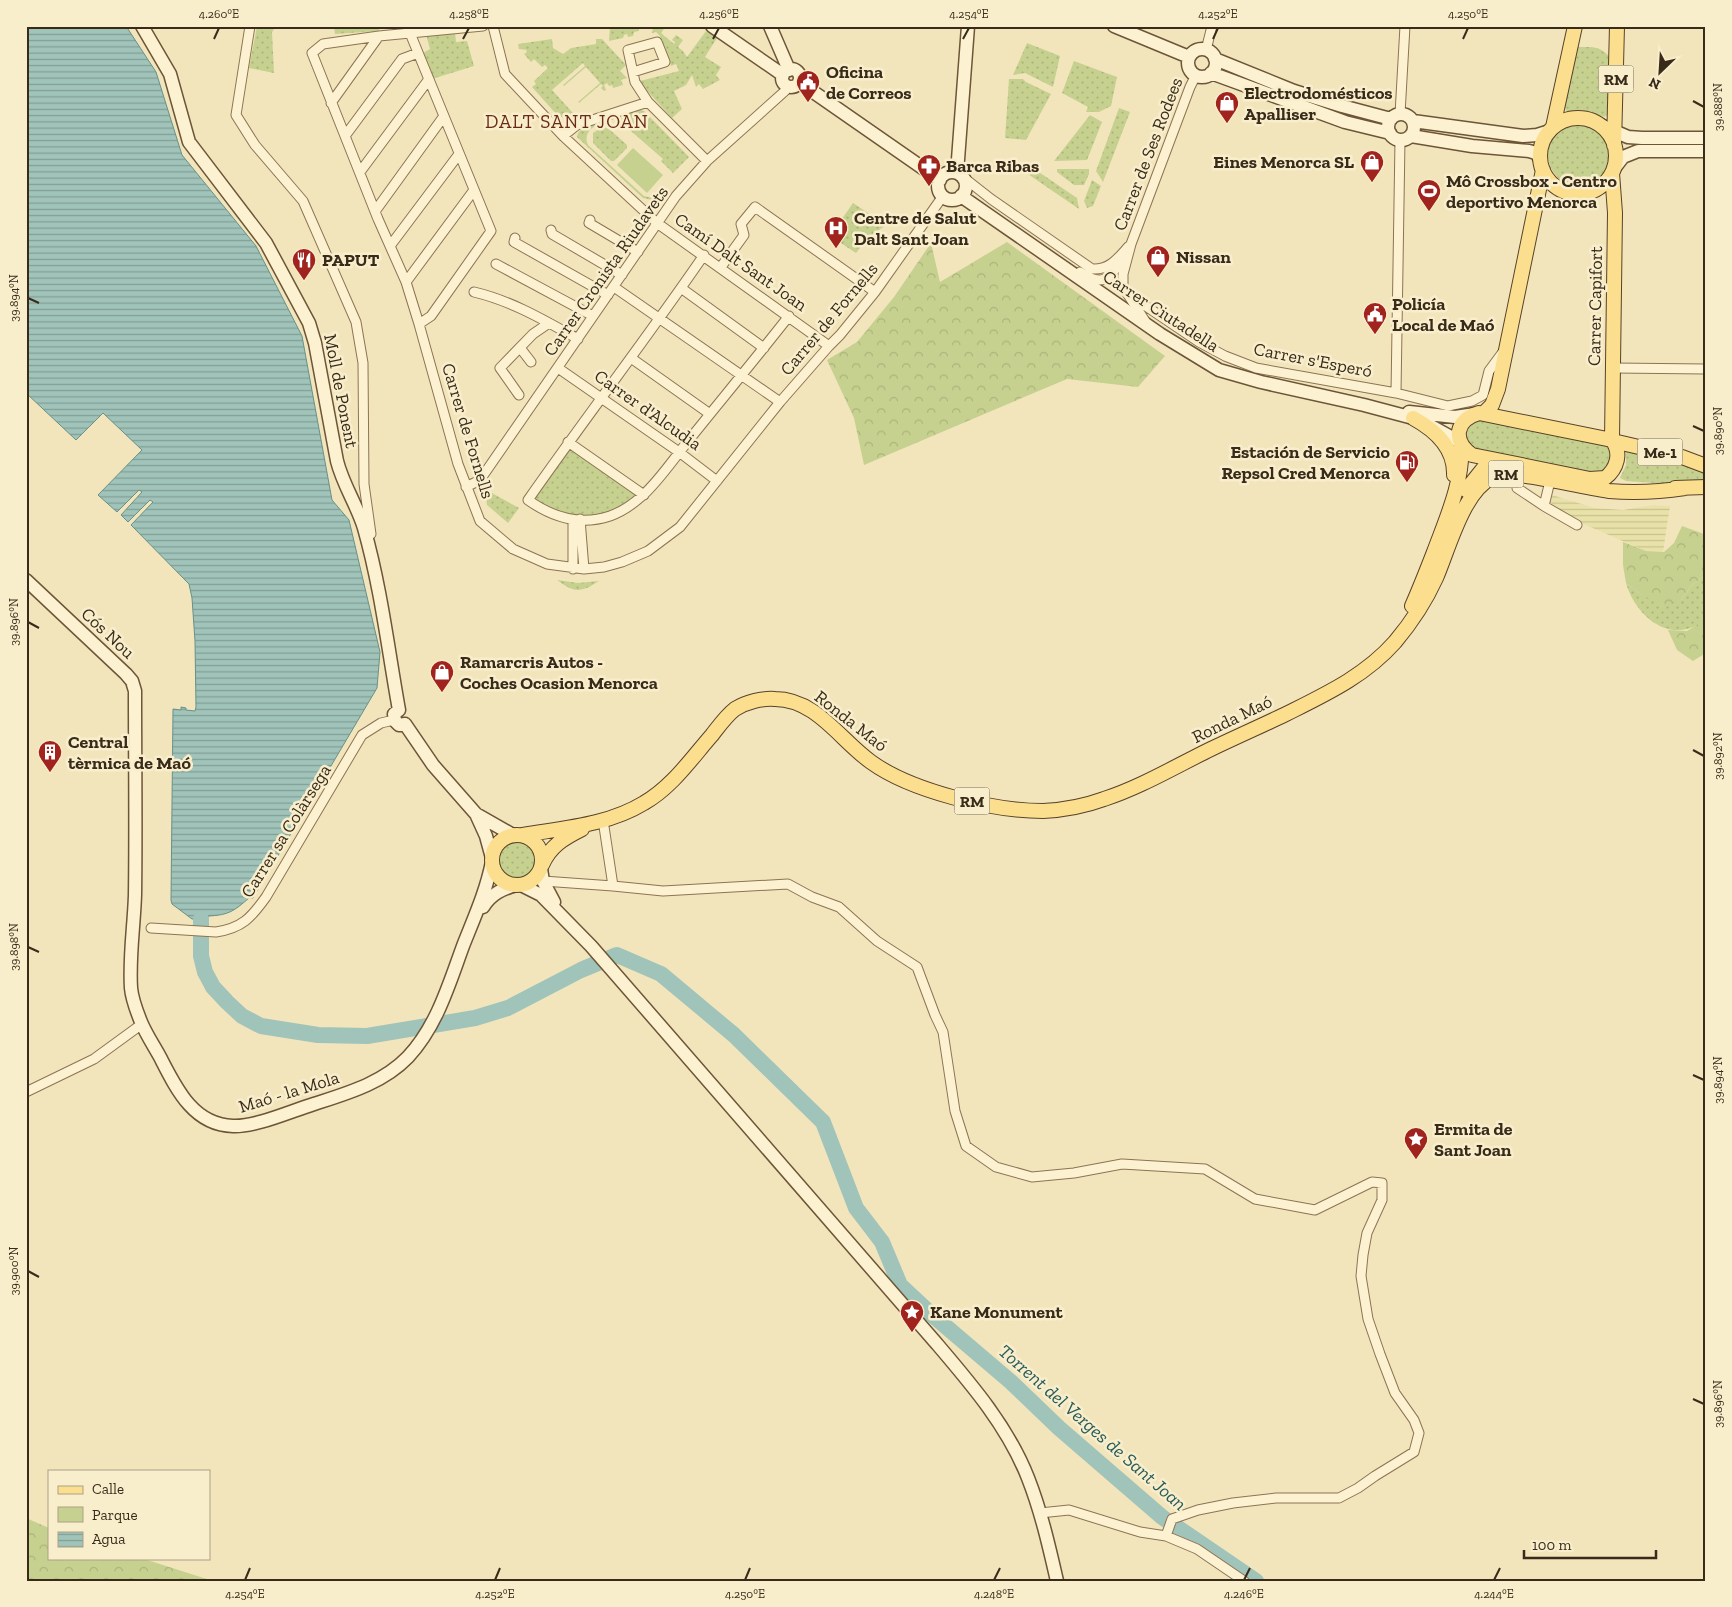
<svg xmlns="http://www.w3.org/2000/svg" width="1732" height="1607" font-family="'Zilla Slab',serif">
<defs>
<pattern id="farmland-rules" width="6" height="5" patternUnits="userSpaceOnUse" patternTransform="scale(1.25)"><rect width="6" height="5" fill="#e9e2a8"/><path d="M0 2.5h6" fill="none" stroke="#c9c290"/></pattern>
<pattern id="green-dots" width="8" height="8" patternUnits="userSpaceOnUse" patternTransform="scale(1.25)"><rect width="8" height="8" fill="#c6d18f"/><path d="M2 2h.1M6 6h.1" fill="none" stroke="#abb47b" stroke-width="1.8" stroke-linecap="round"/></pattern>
<pattern id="forest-crowns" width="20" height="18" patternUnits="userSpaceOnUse" patternTransform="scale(1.25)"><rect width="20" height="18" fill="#c6d18f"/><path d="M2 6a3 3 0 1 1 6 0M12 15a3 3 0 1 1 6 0" fill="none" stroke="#abb47b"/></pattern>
<pattern id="water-rules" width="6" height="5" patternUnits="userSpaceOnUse" patternTransform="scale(1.25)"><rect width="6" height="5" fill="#a0c3ba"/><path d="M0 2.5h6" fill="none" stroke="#839f96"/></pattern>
</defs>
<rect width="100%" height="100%" fill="#f2e5bc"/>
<path fill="url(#farmland-rules)" d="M1552,495L1595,508L1623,510L1653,505L1670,506L1663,552L1646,551L1581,523L1548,504Z"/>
<path fill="url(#green-dots)" d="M257,26H276L272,32L274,73L249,68Z
M334,26H379V31L335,34Z
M610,26H639V31L634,32L633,36L628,37L627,34L624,35L623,38L609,41Z
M649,26H666L661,33L674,44L675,42L672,40L676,35L683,40L678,47L683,51L687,57L706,31L717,38L705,57L721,67L716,75L720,80L703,89L699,84L696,87L692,75L686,85L674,91L682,109L672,118L640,83V81L679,71L676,64L671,66L660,36L656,32L652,33L653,28Z
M455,32L456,42L467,41L474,66L432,79L423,53L430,49L426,34Z
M552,39L553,48L563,54L571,48L596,44V39H602L626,65L620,71L627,78L621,80L623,85L613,88L612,85L609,86L607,83L604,85L606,90L604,91L601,88L603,86L601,84L579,103L578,102L600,83L586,67L564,86L563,85L585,66L583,63L552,90L573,113L567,119L558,116L532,87L536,84L534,81L548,68L545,65L542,67L534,59L531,62L524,54L526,53L527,50L519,49L518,44Z
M1027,43L1060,56L1053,87L1025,73L1013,75Z
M1576,47C1593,47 1599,45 1611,58L1609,114L1604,117L1581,110L1567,112L1563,104Z
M1074,61L1117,77L1111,106L1099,112H1086L1088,107L1062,93Z
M1009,79H1023L1026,82L1051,94L1026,140L1005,138Z
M1119,108L1130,112L1103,182L1096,171Z
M638,109L644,111L689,157L673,173L661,161L663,159L615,117Z
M1090,115L1102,122L1087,160L1054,161Z
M601,121L600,123C591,128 583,134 588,145L644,196L652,198L656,196L657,199L652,200L643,198L577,137C579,126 591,125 601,121Z
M1548 155a31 31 0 1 1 62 0a31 31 0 1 1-62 0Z
M602,127L609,129L627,145V148L614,161H611L593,143V133Z
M1027,164L1077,198L1079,209L1022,170Z
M1057,169H1089V174L1084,185H1074L1057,172Z
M1092,180L1101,186L1093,206L1087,208L1084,201Z
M853,203L886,225L869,237L856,253L830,236Z
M1484,418L1603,443C1619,460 1609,469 1592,475L1479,452C1466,445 1463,438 1469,425Z
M570,447L640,495L621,508L595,516L577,517L559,514L533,499Z
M1626,449L1706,469V481L1669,484L1626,481L1620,478L1626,465Z
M490,492L519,508L508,523L487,505L486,497Z
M1706,575V619C1673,647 1636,618 1626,583L1642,595L1681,600L1692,585Z
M557,580L578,583L599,581C581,593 574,593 557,580Z
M498 860a19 19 0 1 1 38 0a19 19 0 1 1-38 0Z"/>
<path fill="url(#forest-crowns)" d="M1007,242L1165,356L1138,387L1067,379L864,465L854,418L827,360L857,342L894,297L931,243L940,282Z
M1682,526L1704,534L1706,538V575L1692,585L1681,600L1662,605L1642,595L1626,583L1623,565V542L1646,551L1664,552L1674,543Z
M1706,619V653L1693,661L1677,650L1668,630L1687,631Z
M26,1518L49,1528V1558H141L213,1581H26Z"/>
<path fill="#c6d18f" d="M633,148L663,175L647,193L617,165Z"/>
<path fill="url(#water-rules)" stroke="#679189" d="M26,26H126L156,72L182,155L256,246L302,336L332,500L349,520L380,652L377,688L253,898H249C234,911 229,915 209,916L206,920L192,919L172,904L171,900L173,709L181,710V707L186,708V710L195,711L196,707L195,641L192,598L189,584L131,525L153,502L150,500L128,522L121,515L142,492L139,490L117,512L98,495L142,450L103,413L76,440L26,393Z"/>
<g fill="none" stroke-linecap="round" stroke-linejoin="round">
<path stroke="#a0c3ba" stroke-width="16" d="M201,919V956L205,972L213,987L227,1002L242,1016L261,1026L318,1035L367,1036L475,1018L508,1008L581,970L617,955L661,974L734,1035L823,1122L856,1208L882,1242L900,1285L930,1313L1011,1382L1059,1428L1162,1517L1256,1581"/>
<g stroke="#8c7453" stroke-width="11">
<path id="street" d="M250,26L236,115L255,145L303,201L356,322L363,363L364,484L371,534
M483,26L379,36L323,44L312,53L378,219L406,282L419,324L458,464L480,521L513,549L547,564L584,569L604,567L622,562L648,551L680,527L780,402L829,346L840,335L875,292L943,196
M493,26L505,74L563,136L657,223L829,346
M410,33L491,231L431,316L419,324
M1206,50L1212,26
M633,72L665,62L657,42L628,50L635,82L648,102
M331,103L379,36
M1400,114L1405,26
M345,136L402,59L418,53
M563,136L577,125L648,102L707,161
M360,172L429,79
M963,177L991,199L1092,269C1110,270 1118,258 1129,246
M376,210L444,116
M590,220L589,223L638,252
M551,230L552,234L622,275
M515,238L514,242L608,295
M390,246L459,154
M704,255C647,338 586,417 528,500C552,517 580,526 610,516C621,512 633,504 642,496C659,481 674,458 689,440C722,399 756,358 789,316
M496,264L593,316
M721,267L744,235L741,224L755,207L875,292
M1080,272C1102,287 1109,280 1122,259
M406,282L474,190
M614,287L780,402
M681,288L764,348
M474,292C512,301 544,320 578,339
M1128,294L1199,342L1225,356L1256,368L1396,393L1448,406L1472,401L1483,395L1489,371L1503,352
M1145,321L1125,290L1123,284V274L1131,244L1190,87L1196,75
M521,349L531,362
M631,358L710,414
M558,368L679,452L717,481
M1614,368L1706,369
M1396,393L1400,140
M519,395L500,368L533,334L549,323
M568,442L644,495
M1550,481L1544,506L1577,525
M466,487L480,480L676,196L707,161L785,91L787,86
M1517,488L1544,506
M580,519L584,569
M573,520V569
M603,820L613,886
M543,881L613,886L663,891L788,884L812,897L839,907L877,941L917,967L935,1015L943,1032L955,1111L966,1146L996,1167L1032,1177L1074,1173L1122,1164L1205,1169L1255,1199L1315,1210L1372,1182L1382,1183V1200L1367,1233L1363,1255L1361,1276L1368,1319L1380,1354L1395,1393L1414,1420L1419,1433L1414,1452L1375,1476L1358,1488L1339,1498H1276L1233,1503L1198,1510L1172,1519L1166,1536
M151,928L216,932C242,928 251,918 266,897L362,735L381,723L394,720
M26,1092L94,1059L142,1024
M1040,1513L1069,1510L1140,1532L1166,1536L1197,1549L1244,1581"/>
</g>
<g stroke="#6d5537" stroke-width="15">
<path id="secondary" d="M142,26L170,74L189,142L266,243L309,323L315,343L337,461C343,485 357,505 364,528C381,588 388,649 399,710
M712,26L783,75
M770,26L789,70
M1114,26L1189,57
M1188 63a14 14 0 1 1 28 0a14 14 0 1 1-28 0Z
M1215,59L1294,91L1342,106L1391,119
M782 78a9 9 0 1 1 18 0a9 9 0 1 1-18 0Z
M1211,73L1345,122L1390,133
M799,82L940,180
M1388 127a13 13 0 1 1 26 0a13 13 0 1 1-26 0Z
M1413,121L1523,136L1537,135L1550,131
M1600,125L1628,137L1642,138H1706
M1411,136L1472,146L1529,151L1536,153L1540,159
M1613,170L1623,157L1638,151H1706
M938 186a14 14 0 1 1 28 0a14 14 0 1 1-28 0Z
M957,173L968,26
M961,196L1160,334L1219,370L1261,382L1364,405L1413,418L1431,426L1460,442
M1409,412L1455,417L1475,414
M26,580L126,674L132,681L135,691C135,759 136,827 135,895C134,926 129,957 131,988C132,1000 137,1012 141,1022C146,1034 154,1046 160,1057C176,1088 193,1125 233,1126C256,1127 291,1111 314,1104C348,1093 383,1083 408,1057C437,1026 449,984 463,946C474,918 486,892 492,862
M399,710L394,714L395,721L399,725L405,724
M405,724L433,765L476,814L486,836L492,858
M476,814L513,835
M541,869L543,881L554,902
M521,885L541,895L591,946L937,1344C972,1385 1008,1427 1028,1478C1041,1511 1049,1546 1057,1581
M483,907C491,894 502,889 516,885"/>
</g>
<g stroke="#584229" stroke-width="16">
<path id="primary" d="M1540 156a38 38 0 1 1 76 0a38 38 0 1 1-76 0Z
M1553,127L1575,26
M1614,145L1617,26
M1612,173L1615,213L1612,440
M1479,413L1612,440C1622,453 1617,469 1605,478L1590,479L1472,455C1452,441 1455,420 1479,413Z
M1484,413L1492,405L1498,389L1543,170
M1413,418C1435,430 1455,448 1454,475
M1613,441L1682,457L1706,466
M1675,488L1706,487
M1466,490L1486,465L1497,461
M1412,606C1420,588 1427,570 1434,552C1447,517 1464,480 1461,443
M492 860a25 25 0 1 1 50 0a25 25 0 1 1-50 0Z
M523,835C564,828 608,825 644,803C672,787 691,759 712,735C719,726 726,716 735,709C746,702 762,698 775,699C816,699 840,740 871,762C911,791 993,811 1043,811C1063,810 1085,806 1104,799C1141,787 1176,766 1211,749C1236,737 1261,726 1286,714C1326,694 1365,676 1395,642C1411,623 1426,600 1436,578C1449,548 1463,491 1493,477C1512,468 1583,488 1609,491C1634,493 1659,492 1685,488
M542,865C550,846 564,838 582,829"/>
</g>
<use href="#street" stroke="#fcf1d0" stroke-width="9"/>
<use href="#secondary" stroke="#fcf1d0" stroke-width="12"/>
<use href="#primary" stroke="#fbdf8e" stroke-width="14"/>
</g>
<path fill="none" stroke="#392b1a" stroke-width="2" d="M214,39L219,28M463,39L469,28M713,39L719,28M963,39L969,28M1213,39L1218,28M1463,39L1468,28M1693,101L1704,107M28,298L39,303M1693,426L1704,431M28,622L39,628M1693,750L1704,756M28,947L39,952M1693,1075L1704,1080M28,1271L39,1277M1693,1399L1704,1404M245,1580L250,1568M495,1580L500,1568M745,1580L750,1568M994,1580L1000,1568M1244,1580L1250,1568M1494,1580L1500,1568"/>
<defs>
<g id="civic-pin" transform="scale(1.25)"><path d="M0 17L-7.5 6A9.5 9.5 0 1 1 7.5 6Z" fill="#a1231d" stroke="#f9eecc"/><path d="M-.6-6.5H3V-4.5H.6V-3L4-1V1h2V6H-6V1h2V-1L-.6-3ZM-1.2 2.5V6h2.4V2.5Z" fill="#fff"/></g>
<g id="shop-pin" transform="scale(1.25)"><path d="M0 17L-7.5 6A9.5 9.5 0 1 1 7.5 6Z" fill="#a1231d" stroke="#f9eecc"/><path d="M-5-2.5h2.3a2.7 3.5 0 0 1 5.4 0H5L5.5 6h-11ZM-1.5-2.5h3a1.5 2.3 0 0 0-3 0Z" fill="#fff"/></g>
<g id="pharmacy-pin" transform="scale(1.25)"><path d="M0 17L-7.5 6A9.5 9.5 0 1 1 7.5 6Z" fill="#a1231d" stroke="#f9eecc"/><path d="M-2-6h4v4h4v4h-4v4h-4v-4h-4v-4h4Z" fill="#fff"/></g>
<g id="stadium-pin" transform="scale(1.25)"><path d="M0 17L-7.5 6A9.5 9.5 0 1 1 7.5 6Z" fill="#a1231d" stroke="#f9eecc"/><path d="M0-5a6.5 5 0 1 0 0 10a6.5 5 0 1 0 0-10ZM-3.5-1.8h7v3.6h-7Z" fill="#fff"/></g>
<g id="hospital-pin" transform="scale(1.25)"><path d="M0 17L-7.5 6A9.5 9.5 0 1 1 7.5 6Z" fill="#a1231d" stroke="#f9eecc"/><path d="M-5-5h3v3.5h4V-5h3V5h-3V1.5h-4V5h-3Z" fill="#fff"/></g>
<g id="restaurant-pin" transform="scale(1.25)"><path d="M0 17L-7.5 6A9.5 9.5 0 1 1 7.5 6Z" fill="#a1231d" stroke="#f9eecc"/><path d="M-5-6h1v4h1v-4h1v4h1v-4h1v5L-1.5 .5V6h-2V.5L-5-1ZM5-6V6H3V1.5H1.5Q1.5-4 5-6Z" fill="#fff"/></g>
<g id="fuel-pin" transform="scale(1.25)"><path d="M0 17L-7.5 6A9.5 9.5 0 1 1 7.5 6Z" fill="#a1231d" stroke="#f9eecc"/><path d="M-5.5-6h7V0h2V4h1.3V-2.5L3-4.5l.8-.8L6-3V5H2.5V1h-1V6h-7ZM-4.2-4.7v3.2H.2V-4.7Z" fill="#fff"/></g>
<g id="building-pin" transform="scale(1.25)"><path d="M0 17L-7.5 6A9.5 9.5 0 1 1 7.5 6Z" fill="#a1231d" stroke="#f9eecc"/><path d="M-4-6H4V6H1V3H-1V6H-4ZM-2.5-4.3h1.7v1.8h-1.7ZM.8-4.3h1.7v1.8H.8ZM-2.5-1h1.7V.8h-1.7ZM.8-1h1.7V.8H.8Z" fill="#fff"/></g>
<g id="sight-pin" transform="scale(1.25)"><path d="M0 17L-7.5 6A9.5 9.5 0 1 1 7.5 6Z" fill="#a1231d" stroke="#f9eecc"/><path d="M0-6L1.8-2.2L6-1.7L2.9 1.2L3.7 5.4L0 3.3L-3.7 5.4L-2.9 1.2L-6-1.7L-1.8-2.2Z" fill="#fff"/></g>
</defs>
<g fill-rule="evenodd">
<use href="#civic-pin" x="808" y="82"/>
<use href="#shop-pin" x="1227" y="103"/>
<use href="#shop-pin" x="1372" y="162"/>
<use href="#pharmacy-pin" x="929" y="166"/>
<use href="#stadium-pin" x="1429" y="191"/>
<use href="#hospital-pin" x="836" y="228"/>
<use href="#shop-pin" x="1158" y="257"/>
<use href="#restaurant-pin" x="304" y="260"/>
<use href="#civic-pin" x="1375" y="314"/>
<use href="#fuel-pin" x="1407" y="462"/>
<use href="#shop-pin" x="442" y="672"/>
<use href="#building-pin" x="50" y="752"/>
<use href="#sight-pin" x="1416" y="1139"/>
<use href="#sight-pin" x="912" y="1312"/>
</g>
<g text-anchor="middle" stroke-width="5" stroke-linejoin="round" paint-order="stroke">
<g fill="#f9eecc" stroke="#73664f" stroke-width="1">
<rect x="1598.5" y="65.5" width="35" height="27" rx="4"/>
<rect x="1637.5" y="438.5" width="45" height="27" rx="4"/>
<rect x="1488.5" y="460.5" width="35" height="27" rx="4"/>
<rect x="954.5" y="787.5" width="35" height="27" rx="4"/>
</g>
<g font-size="16" font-weight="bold" fill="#392b1a">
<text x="1616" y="85">RM</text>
<text x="1660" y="458">Me-1</text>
<text x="1506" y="480">RM</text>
<text x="972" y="807">RM</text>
</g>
<g font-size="18" font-weight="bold" fill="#392b1a" stroke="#f9eecc" text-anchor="start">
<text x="826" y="78">Oficina<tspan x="826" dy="21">de Correos</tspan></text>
<text x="1244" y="99">Electrodomésticos<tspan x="1244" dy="21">Apalliser</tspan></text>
<text x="1354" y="168" text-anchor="end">Eines Menorca SL</text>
<text x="946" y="172">Barca Ribas</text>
<text x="1446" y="187">Mô Crossbox - Centro<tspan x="1446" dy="21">deportivo Menorca</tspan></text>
<text x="854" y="224">Centre de Salut<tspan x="854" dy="21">Dalt Sant Joan</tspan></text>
<text x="1176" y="263">Nissan</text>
<text x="322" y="266">PAPUT</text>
<text x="1392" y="310">Policía<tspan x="1392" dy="21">Local de Maó</tspan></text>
<text x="1390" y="458" text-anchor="end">Estación de Servicio<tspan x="1390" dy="21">Repsol Cred Menorca</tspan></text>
<text x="460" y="668">Ramarcris Autos -<tspan x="460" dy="21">Coches Ocasion Menorca</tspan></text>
<text x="68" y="748">Central<tspan x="68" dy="21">tèrmica de Maó</tspan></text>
<text x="1434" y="1135">Ermita de<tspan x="1434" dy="21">Sant Joan</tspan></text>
<text x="930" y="1318">Kane Monument</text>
</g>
<g font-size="18" fill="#392b1a" stroke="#f9eecc">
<text transform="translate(1148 154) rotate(-69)" y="6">Carrer de Ses Rodees</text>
<text transform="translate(741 262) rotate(35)" y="6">Camí Dalt Sant Joan</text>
<text transform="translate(606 271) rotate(-55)" y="6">Carrer Cronista Riudavets</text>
<text transform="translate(1595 306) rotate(-89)" y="6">Carrer Capifort</text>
<text transform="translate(1161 311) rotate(33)" y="6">Carrer Ciutadella</text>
<text transform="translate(829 319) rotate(-50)" y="6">Carrer de Fornells</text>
<text transform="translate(1313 360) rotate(11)" y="6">Carrer s'Esperó</text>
<text transform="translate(341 391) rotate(79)" y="6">Moll de Ponent</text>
<text transform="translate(648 410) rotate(35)" y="6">Carrer d'Alcudia</text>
<text transform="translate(468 431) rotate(73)" y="6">Carrer de Fornells</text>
<text transform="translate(108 633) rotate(43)" y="6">Cós Nou</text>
<text transform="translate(1232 719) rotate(-26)" y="6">Ronda Maó</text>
<text transform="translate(851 721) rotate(38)" y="6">Ronda Maó</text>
<text transform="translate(286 831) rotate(-58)" y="6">Carrer sa Colàrsega</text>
<text transform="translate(289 1092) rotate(-17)" y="6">Maó - la Mola</text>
</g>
<g font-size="19" letter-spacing="1" fill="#6a2b15" stroke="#f9eecc">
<text x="567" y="128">DALT SANT JOAN</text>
</g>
<g font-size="19" font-style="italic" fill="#275b5a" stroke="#f9eecc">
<text transform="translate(1093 1427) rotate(41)" y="7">Torrent del Verges de Sant Joan</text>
</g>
</g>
<rect width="1732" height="1607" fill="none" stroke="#f9eecc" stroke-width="55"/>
<rect x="48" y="1470" width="162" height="90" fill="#f9eecc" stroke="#aca085"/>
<rect x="58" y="1486" width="25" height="8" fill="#fbdf8e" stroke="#aca085"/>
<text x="92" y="1494" font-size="15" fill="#392b1a">Calle</text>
<rect x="58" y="1507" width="25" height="15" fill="#c6d18f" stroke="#aca085"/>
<text x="92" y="1520" font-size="15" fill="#392b1a">Parque</text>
<rect x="58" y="1532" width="25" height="15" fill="url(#water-rules)" stroke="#aca085"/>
<text x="92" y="1544" font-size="15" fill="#392b1a">Agua</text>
<g transform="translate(1660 72) rotate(205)" stroke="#f9eecc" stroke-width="4" paint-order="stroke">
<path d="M0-4L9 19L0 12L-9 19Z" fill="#392b1a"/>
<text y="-8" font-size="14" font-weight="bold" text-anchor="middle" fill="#392b1a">N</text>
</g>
<path d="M1524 1550v8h132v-8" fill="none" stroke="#392b1a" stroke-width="2.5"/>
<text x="1532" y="1550" font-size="15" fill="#392b1a" stroke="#f9eecc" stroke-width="4" paint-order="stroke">100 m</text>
<rect x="28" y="28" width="1676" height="1552" fill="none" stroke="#392b1a" stroke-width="2"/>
<g font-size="12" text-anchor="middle" fill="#392b1a">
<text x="219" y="18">4.260°E</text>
<text x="469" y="18">4.258°E</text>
<text x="719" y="18">4.256°E</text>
<text x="969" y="18">4.254°E</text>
<text x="1218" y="18">4.252°E</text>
<text x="1468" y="18">4.250°E</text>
<text transform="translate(1718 107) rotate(-90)" y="4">39.888°N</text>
<text transform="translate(14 298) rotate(-90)" y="4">39.894°N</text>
<text transform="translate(1718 431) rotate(-90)" y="4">39.890°N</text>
<text transform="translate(14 622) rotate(-90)" y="4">39.896°N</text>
<text transform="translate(1718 756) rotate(-90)" y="4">39.892°N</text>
<text transform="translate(14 947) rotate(-90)" y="4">39.898°N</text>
<text transform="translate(1718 1080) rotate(-90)" y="4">39.894°N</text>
<text transform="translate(14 1271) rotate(-90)" y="4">39.900°N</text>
<text transform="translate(1718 1404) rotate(-90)" y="4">39.896°N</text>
<text x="245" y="1598">4.254°E</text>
<text x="495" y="1598">4.252°E</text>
<text x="745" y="1598">4.250°E</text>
<text x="994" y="1598">4.248°E</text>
<text x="1244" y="1598">4.246°E</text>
<text x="1494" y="1598">4.244°E</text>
</g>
</svg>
